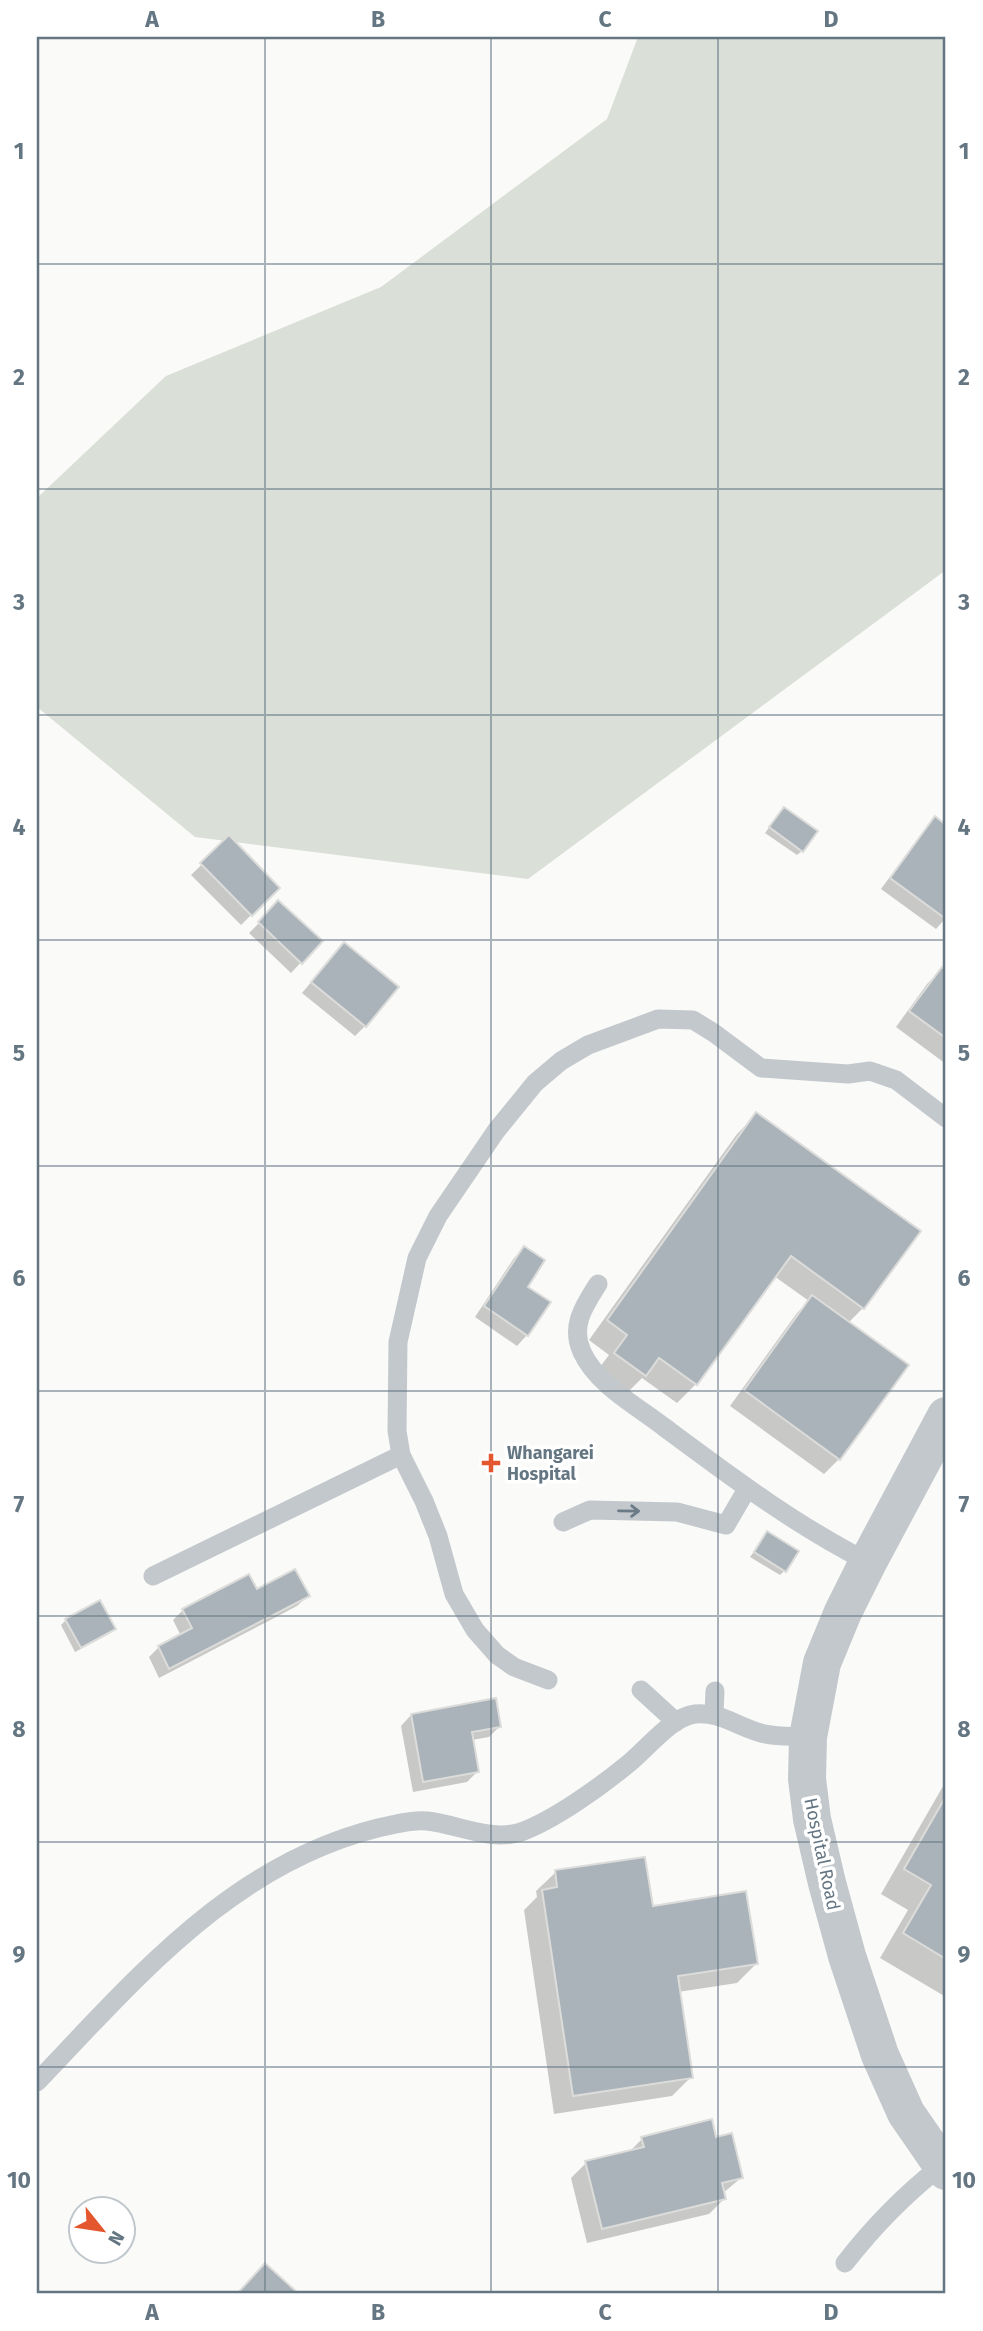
<svg xmlns="http://www.w3.org/2000/svg" width="983" height="2331" font-family="'Fira Sans',sans-serif">
<rect width="100%" height="100%" fill="#fafaf8"/>
<path fill="#dadfd7" d="M638,37H946V570L528,879L195,837L37,707V498L166,376L381,287L607,119Z"/>
<path fill="#0003" d="M779,814L802,851L797,855L765,833Z
M935,818L946,827V918L936,929L881,889L925,829Z
M229,838L278,888L241,925L191,875Z
M279,903L321,941L291,973L249,933Z
M334,955L365,1026L355,1036L302,993Z
M942,969L946,972V1064L896,1027L927,984Z
M756,1115L863,1308L848,1323L839,1459L824,1474L730,1406L797,1313L809,1301L774,1276L696,1384L677,1403L642,1378L626,1394L596,1372L609,1355L589,1340L737,1134Z
M524,1248L527,1335L517,1346L475,1317L514,1258Z
M768,1533L785,1570L780,1575L750,1557Z
M256,1592L308,1596L297,1606L159,1678L149,1657L159,1647L181,1636L173,1620L183,1610Z
M99,1602L114,1629L109,1634L75,1652L61,1625L66,1620Z
M411,1715L499,1727L489,1737L472,1740L477,1772L467,1782L413,1792L401,1726Z
M946,1781V1997L880,1958L908,1910L881,1894Z
M556,1872L652,1908L756,1964L737,1983L678,1992L691,2077L672,2096L554,2114L524,1910L537,1897L536,1891Z
M642,2139H715L741,2178L723,2193L724,2199L709,2214L587,2243L571,2178L586,2163L628,2153Z"/>
<path fill="#aab3b9" stroke="#dcdcda" stroke-width="2" d="M784,807L818,831L803,852L769,827Z
M935,816L946,825V919L890,878Z
M229,835L280,888L252,916L200,863Z
M278,900L323,941L302,964L258,922Z
M344,942L399,987L366,1027L311,982Z
M942,967L946,970V1038L909,1011Z
M756,1112L921,1231L864,1309L791,1256L697,1385L659,1358L646,1376L614,1353L627,1335L607,1320Z
M524,1246L545,1260L528,1287L551,1302L528,1336L484,1306Z
M812,1295L909,1365L840,1460L744,1390Z
M767,1531L799,1551L786,1572L754,1552Z
M295,1569L310,1596L169,1669L158,1646L192,1628L182,1609L249,1574L257,1589Z
M100,1600L116,1629L81,1648L65,1619Z
M496,1698L501,1727L472,1732L479,1772L423,1782L411,1714Z
M946,1796V1959L903,1933L931,1885L904,1869Z
M645,1857L653,1906L746,1891L758,1964L678,1976L693,2078L573,2096L542,1890L557,1887L555,1870Z
M712,2119L716,2137L732,2133L743,2178L722,2183L726,2199L602,2229L585,2161L644,2147L641,2137Z
M265,2263L299,2294H237Z"/>
<g fill="none" stroke-linecap="round" stroke-linejoin="round">
<path stroke="#c3c8cc" stroke-width="19" d="M598,1284C584,1306 570,1326 582,1352C597,1385 637,1406 664,1427C730,1476 795,1525 868,1562
M563,1522L590,1510L677,1512L726,1525L747,1489
M153,1576L401,1455
M548,1680L514,1667L497,1655L475,1630L454,1594L438,1536L424,1501L401,1455L397,1431L398,1342L417,1258L438,1216L496,1131L535,1083L561,1061L588,1045L658,1019L693,1020L714,1033L761,1068L848,1074L870,1071L896,1080L946,1118
M641,1690L676,1722
M714,1714L715,1691
M37,2082C140,1974 241,1854 396,1824C405,1822 418,1820 427,1821C457,1824 491,1842 521,1832C554,1820 600,1787 628,1764C647,1749 671,1717 695,1714C720,1711 741,1729 765,1734C779,1737 794,1736 808,1737
M845,2263C873,2227 904,2195 941,2166"/>
<path stroke="#c3c8cc" stroke-width="38" d="M946,1416L868,1562L843,1612L822,1663L808,1737L807,1779L812,1819L827,1883L847,1956L880,2055L906,2113L946,2171"/>
</g>
<defs><path id="oneway-shaft" d="M-6 0H5M1.5-3L5.5 0L1.5 3" fill="none" stroke-width="1.6" stroke-linecap="round" stroke-linejoin="round" transform="scale(1.75)"/></defs>
<use stroke="#6a7a87" href="#oneway-shaft" transform="translate(629 1511) rotate(1)"/>
<path fill="none" stroke="#657683" stroke-width="2" stroke-opacity="0.55" d="M265,37V2294M491,37V2294M718,37V2294M37,264H946M37,489H946M37,715H946M37,940H946M37,1166H946M37,1391H946M37,1616H946M37,1842H946M37,2067H946"/>
<path fill="#e4572e" stroke="#fff" stroke-width="2.5" d="M487.5 1452.5h7v7h7v7h-7v7h-7v-7h-7v-7h7z"/>
<g text-anchor="middle" stroke-width="7" stroke-linejoin="round" paint-order="stroke">
<g font-size="18" font-weight="bold" fill="#657683" stroke="#fff" text-anchor="start">
<text x="507" y="1459">Whangarei<tspan x="507" dy="21">Hospital</tspan></text>
</g>
<g font-size="18" fill="#657683" stroke="#fff">
<text transform="translate(822 1854) rotate(78)" y="6">Hospital Road</text>
</g>
</g>
<rect width="983" height="2331" fill="none" stroke="#ffffff" stroke-width="77"/>
<g transform="translate(102 2230) rotate(120)"><circle r="33" fill="#ffffff" stroke="#c1c8cd" stroke-width="2"/>
<path d="M0-5L12 26L0 18L-12 26Z" fill="#e4572e"/>
<text y="-10" font-size="19" font-weight="bold" text-anchor="middle" fill="#657683">N</text>
</g>
<rect x="38" y="38" width="906" height="2254" fill="none" stroke="#657683" stroke-width="2.5"/>
<g font-size="23" text-anchor="middle" font-weight="bold" fill="#657683">
<text x="152" y="27">A</text>
<text x="378" y="27">B</text>
<text x="605" y="27">C</text>
<text x="831" y="27">D</text>
<text x="19" y="159">1</text>
<text x="964" y="159">1</text>
<text x="19" y="385">2</text>
<text x="964" y="385">2</text>
<text x="19" y="610">3</text>
<text x="964" y="610">3</text>
<text x="19" y="835">4</text>
<text x="964" y="835">4</text>
<text x="19" y="1061">5</text>
<text x="964" y="1061">5</text>
<text x="19" y="1286">6</text>
<text x="964" y="1286">6</text>
<text x="19" y="1512">7</text>
<text x="964" y="1512">7</text>
<text x="19" y="1737">8</text>
<text x="964" y="1737">8</text>
<text x="19" y="1962">9</text>
<text x="964" y="1962">9</text>
<text x="19" y="2188">10</text>
<text x="964" y="2188">10</text>
<text x="152" y="2320">A</text>
<text x="378" y="2320">B</text>
<text x="605" y="2320">C</text>
<text x="831" y="2320">D</text>
</g>
</svg>
